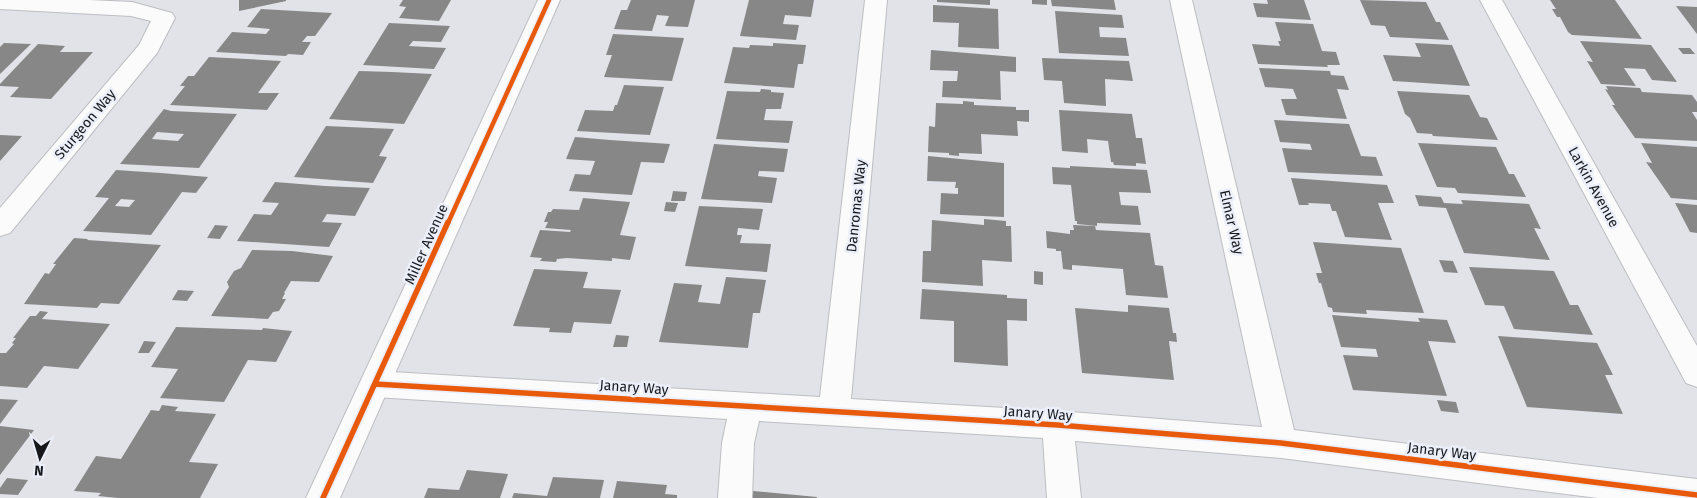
<svg xmlns="http://www.w3.org/2000/svg" width="1697" height="498" font-family="'Fira Sans',sans-serif">
<rect width="100%" height="100%" fill="#e2e3e8"/>
<path fill="#888788" fill-rule="evenodd" d="M239,0H286V1L239,11Z
M403,0H451L439,21L399,18L406,7L399,6Z
M631,0H695L688,27L665,26L669,16L657,15L652,31L614,29L621,10H627Z
M749,0H814L811,17L785,15L783,24L799,25L796,40L740,36Z
M937,0H990V5L937,2Z
M1032,0H1047V5L1032,4Z
M1051,0H1114L1116,10L1052,6Z
M1267,0H1304L1311,20L1257,17L1253,3L1268,4Z
M1360,0L1426,2L1436,22H1440L1449,40L1390,37L1385,26L1371,25Z
M1550,0H1615L1642,39L1572,35L1568,32L1560,17H1557L1552,9H1556Z
M933,5L998,9L999,49L958,47L959,23L933,22Z
M1676,6L1697,7V34Z
M261,9L332,13L315,36H307L302,42H311L303,55L288,54L286,56L216,52L232,32L266,34L270,29L247,27Z
M1055,11L1122,15L1124,28L1099,27L1100,37L1126,38L1129,56L1059,53Z
M1275,22L1313,24L1322,51L1336,52L1340,65H1327L1328,67L1258,64L1252,44L1280,46L1278,41H1281Z
M389,23L450,26L441,42L413,41L409,46L446,48L434,69L363,65Z
M613,34L684,38L672,81L604,77L612,55H606Z
M1580,41L1651,45L1677,82L1652,80L1645,69L1624,68L1636,86L1601,84L1587,61L1593,62Z
M4,43L31,44L0,74V47Z
M773,43L806,45L803,64H798L794,88L724,83L733,47L749,48L750,45L773,46Z
M1415,43L1452,45L1470,86L1393,81L1383,55L1421,57Z
M38,44L65,46L60,52H93L51,99L10,97L19,87L0,86V84Z
M1678,48H1690L1695,54H1683Z
M931,50L1016,57V72L1000,71L1001,100L942,97L943,81H957L958,71L930,70Z
M209,57L281,61L258,93H279L267,110L170,105L185,86H180L188,76H194Z
M1042,58L1129,61L1133,81L1105,79L1106,106L1064,103L1062,81L1044,80Z
M1259,68L1330,71L1331,75L1344,76L1349,90L1337,89L1347,119L1286,115L1281,99H1297L1293,89L1265,87Z
M359,71L392,72L432,74L404,124L329,119Z
M624,85L664,87L650,135L577,131L585,110L613,111L615,105H617Z
M1606,86L1640,88L1642,92L1692,95L1697,102V112H1692L1697,120V141L1635,138L1612,105H1615L1605,89L1608,90Z
M761,89L771,90V92L784,93L781,109H766L764,120L793,121L789,143L716,139L727,91L760,92Z
M1397,91L1469,95L1480,117L1487,118L1498,140L1433,136L1432,134L1417,133L1410,118L1405,114Z
M963,101L974,102V105L1016,107V110H1029V122L1017,121L1018,136L981,134L982,154L959,153V156L949,155V153L928,152L929,126L935,127L936,103L963,104Z
M164,109L171,111L237,114L199,168L120,164ZM157,132L184,134L178,141L152,139Z
M1059,110L1132,114L1136,138H1142L1146,164L1136,163V166L1114,165L1113,162H1111L1108,141L1087,139L1088,153L1062,151Z
M1274,120L1349,124L1361,156L1376,157L1383,176L1288,172L1282,148L1312,150L1310,144L1280,142Z
M326,126L394,129L379,156L387,157L373,183L294,177Z
M0,135L22,136L0,161Z
M575,137L610,140L670,144L664,163L641,162L632,195L569,191L575,174L590,175L595,161L566,159Z
M1418,143L1496,147L1509,174H1514L1526,197L1458,193L1455,188L1437,187Z
M1641,143L1697,147V200L1671,198L1646,162L1652,163Z
M714,144L788,149L784,172L759,171L758,176L777,178L772,203L701,199Z
M928,156L1004,163V217L940,214L941,193L958,194V188H955L956,182L927,181Z
M1070,166L1147,170L1151,193L1119,192L1121,205L1138,206L1141,225L1097,223V226L1077,224V221H1075L1071,185L1053,184L1052,167L1070,168Z
M116,170L161,173L208,177L196,193L182,192L151,235L83,231L109,198L95,197ZM121,199L135,200L129,207L115,206Z
M1291,178L1387,185L1394,203H1378L1392,240L1345,237L1336,211H1332L1330,204L1308,203L1309,205H1299Z
M275,182L325,186L370,188L355,216L327,214L322,222L342,223L329,247L237,241L254,214L271,215L279,203L262,202Z
M673,191L687,192L685,201H671Z
M1415,195L1441,197L1444,203L1463,204L1461,200L1529,204L1541,229L1534,228L1550,260L1464,253L1446,208L1419,206Z
M583,198L630,202L620,235L636,237L630,260L612,258V261L567,258L557,259L556,262L540,261L542,258L530,257L540,230L570,232L571,230L545,228L548,222H544L548,212H551L553,209L579,210Z
M666,202L678,203L675,212L664,211Z
M1675,203L1697,205V233L1690,232Z
M699,206L763,209L759,230L738,228L737,235H742L740,243L771,244L767,272L685,266Z
M984,219L1006,221V226H1011L1012,262L982,260L983,286L922,282L923,251H931L932,220L984,225Z
M215,225L228,226L220,239L207,238Z
M1073,225L1095,226L1096,230L1150,233L1155,265L1163,266L1168,298L1126,295L1123,269L1072,265V270L1063,269L1061,251H1056V249L1047,248L1046,231L1070,234V230H1074Z
M74,238L88,239L87,240L161,245L119,304L101,303L97,308L24,304L45,273L49,274L56,264H53Z
M1313,242L1401,248L1424,313L1366,310L1367,314L1333,312L1332,308L1328,307L1321,283H1319L1316,273H1322Z
M252,250L292,251L333,256L319,282L291,281L284,293H285L282,299H286L279,311L273,312L268,319L211,316L229,287L227,282L234,271L241,268Z
M1439,260L1453,261L1458,273L1444,272Z
M1469,267L1554,271L1570,305H1578L1593,335L1514,329L1504,306L1485,305Z
M534,269L588,272L583,288L621,290L611,324L574,322L571,333L549,332L550,328L513,326Z
M1034,271L1043,272V285L1034,284Z
M726,277L766,280L760,313H753L748,348L659,342L674,283L702,285L698,302L720,304Z
M922,289L1007,295V298L1027,299V321L1007,320L1008,366L954,362V321L920,319Z
M178,290L194,291L187,301L172,300Z
M1128,305L1169,308L1173,333H1176L1177,342L1169,341L1174,380L1082,373L1075,308L1128,312Z
M40,311L48,312L42,319L110,324L78,369L44,366L27,388L0,386V353H6L14,344L12,343L16,338H13L30,316H36Z
M1332,315L1420,322L1418,318L1447,320L1456,343L1428,341L1447,396L1353,390L1343,355L1378,357L1376,349L1341,347Z
M176,327L262,330L263,328L292,331L276,362L248,360L224,402L160,398L178,369L151,367Z
M616,335L629,336L627,347H613Z
M1498,336L1597,343L1613,375H1605L1623,414L1527,407Z
M144,341L156,342L149,353H138Z
M0,399L18,400L0,424Z
M1437,400L1456,402L1459,413L1441,411Z
M162,405L178,407L175,411L216,414L189,462L218,464L200,498H118L98,496L101,493L74,491L96,456L121,459L151,410L159,411Z
M0,426L34,430L0,475Z
M467,470L508,474L500,498H424L428,488L459,490Z
M553,477L604,480L600,498H512L514,493L547,496Z
M7,478L28,480L18,495L0,494V488Z
M617,481L667,485L665,494L677,495V498H613Z
M753,491L817,497V498H752Z"/>
<g fill="none" stroke-linecap="round" stroke-linejoin="round">
<g stroke="#bdbec2" stroke-width="2">
<path id="minor" d="M0,0H89L132,2L172,13L175,18L157,53L10,233L0,236V208L139,45L151,21L131,16L0,9Z
M865,0H887L851,399L1058,411L1262,427L1170,0H1192L1294,430L1697,479V498H1598L1281,458L1075,441L1081,498H1047L1043,438L759,421L754,443L752,498H718L722,443L727,419L375,397L364,393L360,384L364,375L375,371L820,397Z
M1480,0H1502L1697,346V387L1686,383Z"/>
</g>
<g stroke="#bdbec2" stroke-width="2">
<path id="major" d="M538,0H560L340,498H306Z"/>
</g>
<use href="#minor" fill="#fbfbfc" fill-rule="evenodd"/>
<use href="#major" fill="#fbfbfc" fill-rule="evenodd"/>
<g stroke="#ebeff9" stroke-width="7">
<path id="cycleway-far1" d="M448,223L549,0"/>
</g>
<g stroke="#ebeff9" stroke-width="9">
<path id="cycleway" d="M375,384L1058,425L1281,443L1697,495
M323,498L448,222"/>
</g>
<use href="#cycleway-far1" stroke="#e8590c" stroke-width="4.5"/>
<use href="#cycleway" stroke="#e8590c" stroke-width="5.5"/>
</g>
<g text-anchor="middle" stroke-width="5" stroke-linejoin="round" paint-order="stroke">
<g font-size="14" fill="#17181c" stroke="#ebeff9">
<text transform="translate(85 124) rotate(-50)" y="5">Sturgeon Way</text>
<text transform="translate(1594 187) rotate(61)" y="5">Larkin Avenue</text>
<text transform="translate(856 206) rotate(-84)" y="5">Danromas Way</text>
<text transform="translate(1232 222) rotate(77)" y="5">Elmar Way</text>
<text transform="translate(426 244) rotate(-66)" y="5">Miller Avenue</text>
<text transform="translate(634 387) rotate(4)" y="5">Janary Way</text>
<text transform="translate(1038 413) rotate(4)" y="5">Janary Way</text>
<text transform="translate(1442 451) rotate(7)" y="5">Janary Way</text>
</g>
</g>
<g transform="translate(40 458) rotate(185)" stroke="#ebeff9" stroke-width="4" paint-order="stroke">
<path d="M0-4L9 19L0 12L-9 19Z" fill="#17181c"/>
<text y="-8" font-size="14" font-weight="bold" text-anchor="middle" fill="#17181c">N</text>
</g>
</svg>
